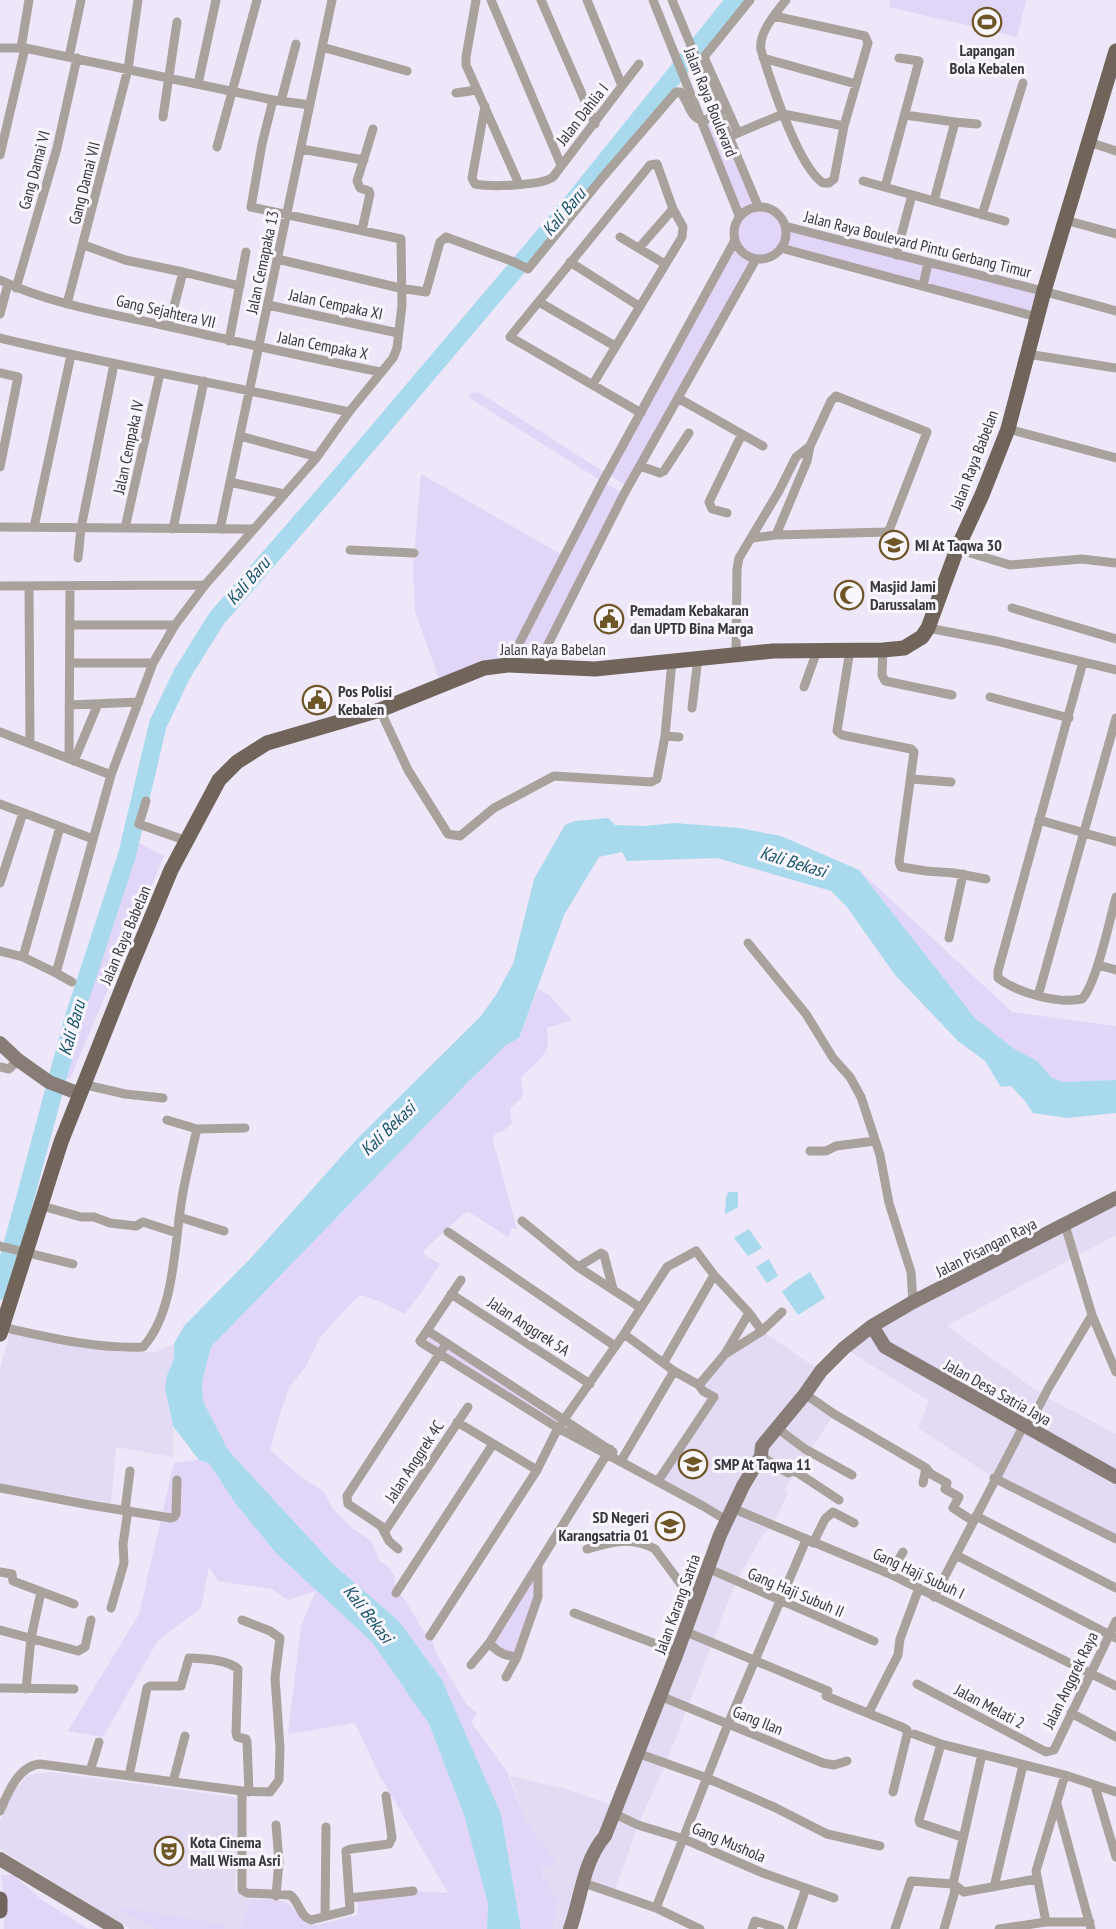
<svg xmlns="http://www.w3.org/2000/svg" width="1116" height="1929" font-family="'PT Sans Narrow',sans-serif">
<rect width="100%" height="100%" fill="#ede7f9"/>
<path fill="#e3dbf3" d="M1116,1198V1235L947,1326L1044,1396L1116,1434V1539L994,1478L918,1428L929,1401L844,1348L872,1326Z
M762,1331L821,1371L805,1394L834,1414L785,1489L788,1493L773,1525L762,1536L736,1582L666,1763L638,1825L614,1893L584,1883L570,1929H553L558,1904L547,1891L543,1880L542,1867L551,1855L526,1821L510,1776L563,1788L615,1806L726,1521L658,1481L713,1398L699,1385L725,1354Z
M10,1333L120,1352H156L174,1344V1359L167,1375V1402L173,1426V1457L116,1447L111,1503L0,1484V1369Z
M51,1772L239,1798L235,1891L252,1899L239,1929H130L0,1849V1821L14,1791L28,1775Z"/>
<path fill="#e1d5f8" d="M890,0H1026L1017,37L889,7Z
M718,114L758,206C772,209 779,213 786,226L1044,291L1037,317L782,248L770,257L756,259L629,487L608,474L603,482L624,494L537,666L508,665L441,684L415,611L413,569L421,474L564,556L603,482L468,397L473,392L480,393L607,474L734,242L733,228L739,215L703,121Z
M137,842L164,856L70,1079L62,1076Z
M859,870L1012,1012L1116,1026V1080L1063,1082L1052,1078L1037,1061L1013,1048L975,1018Z
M538,989L549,995L572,1020L547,1028C547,1034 549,1043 547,1048C542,1061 527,1068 521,1079L523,1091L521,1099L510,1108L512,1123L503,1131L495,1134L493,1141L517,1229L512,1228L508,1237L469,1212L464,1213L424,1250L423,1254L440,1264L421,1293L404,1314L381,1302L361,1295L350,1304L319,1339L306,1366L289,1388L278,1420L270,1450L296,1473L324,1492L333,1509L351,1527L371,1541L379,1560L388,1567L395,1576L394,1583L399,1594L405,1600L426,1635L433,1643L435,1651L466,1704L477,1713L471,1722L507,1772L526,1821L555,1860L554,1865L542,1867L543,1880L550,1883L547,1891L554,1892L553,1897H559L553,1929H521L501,1814L442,1680L399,1621L334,1565L228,1450L203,1401L202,1382L211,1347L468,1082L506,1045L519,1038Z
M428,1331L565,1420L558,1428L422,1343Z
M199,1460L209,1463L235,1503L276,1553L372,1642L429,1724L464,1815L488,1904L487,1929H239L252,1899C283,1901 287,1896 306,1924L317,1925L358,1915V1897L413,1891L448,1893L380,1776L355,1723L288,1734L301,1626L316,1591L288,1600L272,1589L218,1581L209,1566L201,1608L158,1640L103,1737L68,1731L139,1614L174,1463Z
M538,1565V1597L517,1657L490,1642Z
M1,1875H13L42,1900L88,1929H4L5,1905Z
M114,1906L226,1925L225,1929H155Z"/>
<path fill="#a9d9ed" d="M608,818L615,825L644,826L675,823L739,828L781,836L859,870L975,1018L1013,1048L1037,1061L1052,1078L1063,1082L1116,1080V1113L1067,1118L1033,1113L1025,1101L1011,1086L1001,1087L985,1061L958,1041L895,975L847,907L831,891L717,858L627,861L622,852L599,857L564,915L519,1038L506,1045L468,1082L211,1347L202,1382L203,1401L228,1450L334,1565L399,1621L442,1680L501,1814L521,1929H487L488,1904L464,1815L429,1724L372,1642L276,1553L235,1503L209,1463L199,1460L173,1426L165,1389L167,1375L174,1359V1344L184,1326L249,1260L357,1139L480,1017L496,995L513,964L534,879L565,825L575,821Z
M728,1192H738V1207L725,1214L726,1198Z
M749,1229L762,1248L748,1256L734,1238Z
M769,1259L778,1276L767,1283L756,1267Z
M810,1272L825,1298L798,1315L782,1292L794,1282Z"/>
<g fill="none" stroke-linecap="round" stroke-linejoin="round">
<path stroke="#a9d9ed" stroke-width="18" d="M0,1291L74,1017L127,855L158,724L182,674L217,618L332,486L571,204L735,0"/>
<path stroke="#a8a19c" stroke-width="9" d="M476,0L466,57V65L519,184
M491,0L561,165
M541,0L595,124
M653,0L739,215
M672,0L758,206
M774,16L865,36L868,43L844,126L834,179L829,183H823C797,165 771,82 761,50C758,33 776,13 786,0
M322,47L407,71
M0,48H25L273,100L310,105
M21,48L29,0
M69,57L81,0
M763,58L856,84
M198,84L216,0
M622,86L639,64
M456,93L477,90
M281,101L296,44
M485,106L472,178L475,184C490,187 541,186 553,177L622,86L587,0
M905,115L955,122L934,201
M163,117L177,22
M955,122L977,124
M738,133L704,57L750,0
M733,135L783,114L844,126
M1089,142L1116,151
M217,147L257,0
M301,149L364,160
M0,155L25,48
M863,181L1005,221
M885,187L919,61L899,58
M734 233a26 26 0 1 1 52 0a26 26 0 1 1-52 0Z
M982,215L1023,83
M1065,220L1116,234
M785,226C895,255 1007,280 1116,311
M362,230L370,194L369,191L360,188L357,181L373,129
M620,237L665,264
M84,245L125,260L183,272L240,286
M639,248L673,209
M781,248L1037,317
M896,255L912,195
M277,259L400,288L426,292L440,242L446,237L514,262L528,269L602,178L676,92H680C690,102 688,117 703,121L727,109
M570,262L639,306
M0,280C51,304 107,313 162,325C235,341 308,358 381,372
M923,286L928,263
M16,288L57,148L77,58
M539,302L615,346
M67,304L128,69L138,0
M268,305L398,333
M0,314L8,284
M169,326L183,272
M0,338C116,366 233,386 349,412
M229,341L246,252
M1027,354L1116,368
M0,373L18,377L0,467
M593,384L682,237L683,227L673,209L657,164L650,165L510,337L641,413
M678,398L763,446
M1008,429L1116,458
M240,436L317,457
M640,466L660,473L664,471L689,433
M230,482L284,494
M727,513L712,509L709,502L742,434
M0,527L252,529
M34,527L71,355
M125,528L160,373
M173,529L204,381
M220,529L332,0
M753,538L776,535L887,532L890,528L927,432L836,396L831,401L810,446
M957,549L1010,565L1082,559L1116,563
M350,550L414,553
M78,558L81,528L114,364
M0,586L205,585
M29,586L30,743
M1012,608L1116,639
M70,625H175
M928,628L996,641L1116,670
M850,650L837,731L842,735L911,749L914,752L899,862L901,867L926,871L954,873L986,879
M883,650L882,675L885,681L952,695
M736,655L737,569L739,558L779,491L796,457L810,446L807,461L776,535
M1083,662L998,971V978C1018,993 1057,1004 1082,999C1096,985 1110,919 1116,897
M70,663H153
M508,665L601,485L734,242
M537,666L624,494L756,259
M804,687L817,651
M990,697L1069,718
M69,705L139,702
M692,708L698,658
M380,710L408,770L448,834L460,836L494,808L554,776L651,782L657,779L665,736L672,661
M0,732L111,775
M665,736L679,737
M69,759L70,587
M74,761L98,704
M912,779L951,782
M146,801L139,824L187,841
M0,804L93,839
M1039,820L1116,842
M0,883L23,813
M949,938L963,874
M748,943L806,1014L833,1058L850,1077L861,1097L880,1155L889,1203L911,1272L913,1302
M0,951L23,957L56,973L111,775L153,663L175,625L205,585L317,457L349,412L393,358L397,348L402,305L401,239L251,207L262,144L273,100
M23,957L60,827
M1098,965L1116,970
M56,973L72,982
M1038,996L1116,718
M0,1067L9,1069L18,1060
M82,1084L125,1094L163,1098
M167,1120L197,1129L245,1128
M810,1151H826L836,1146L875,1141
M42,1206L81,1217H94L110,1223L136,1226L143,1222L177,1233
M179,1217L224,1231
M522,1221L578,1267L641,1308
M1065,1225L1092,1315L1116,1372
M448,1232L615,1346
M0,1246L73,1264
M578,1267L601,1253L604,1255L613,1289
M461,1280L420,1341L422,1343L558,1428L703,1506L726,1520
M451,1294L590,1384
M2,1327C47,1337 96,1349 143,1347C176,1311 174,1240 183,1192C187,1171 192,1150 197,1129
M428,1331L613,1452
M624,1334L674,1371L699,1385L703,1391L714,1397L658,1481
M727,1353L762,1331L782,1312
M664,1362L714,1275
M699,1385L725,1354L749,1313
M805,1394L834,1414L926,1468L931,1474L947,1483L945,1489L959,1497L953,1508L973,1521
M457,1422L537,1470
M1028,1427L1049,1387L1092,1315
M777,1428L805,1449L852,1475
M761,1456L788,1473L792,1471L798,1473L839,1500
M621,1461L674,1371
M994,1478L1116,1539
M923,1483L926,1468
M0,1488L90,1505L171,1518L174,1517L176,1514L177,1480
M732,1508L890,1574L1116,1686
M125,1510L130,1471
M976,1516L1116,1588
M385,1531L468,1407
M813,1543L825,1519L833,1512L854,1523
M398,1549L389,1541L381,1526L348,1504L347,1496L446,1344
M587,1549C612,1542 630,1536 655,1549L694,1602
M956,1555L1116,1638
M707,1568L874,1641
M0,1572L12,1574L13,1581L74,1604
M890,1574L903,1552
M396,1593L493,1444
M934,1597L1024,1425
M111,1608L124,1563L123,1544L128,1510
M574,1613L677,1652
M242,1620L270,1631L280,1638L275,1678L280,1748L279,1780L270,1792L244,1791
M0,1630L78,1651L85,1647L91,1620
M684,1631L828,1691L826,1696L904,1728L907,1730V1735L893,1792
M430,1636L537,1470L558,1428L624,1334L667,1267L696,1251L714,1275L749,1313L762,1331
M490,1642C495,1652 506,1656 517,1657L538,1597V1565
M471,1665L490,1642L610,1449
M506,1677L517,1657
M917,1684L1046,1752L1054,1750L1116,1621
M0,1688L74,1689
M26,1689L31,1638L41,1592
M660,1696L823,1763L834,1765L847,1761
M869,1712L898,1655L900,1639L919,1588
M1071,1713L1116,1737
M914,1734L941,1744L1065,1775L1116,1792
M941,1744L919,1820L920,1823L962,1837
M637,1753L707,1778L774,1807L827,1834L880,1846
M90,1771L99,1742
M129,1776L147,1688L150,1686H181L189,1658C203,1659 227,1659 238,1669L236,1733L237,1737L246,1739L247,1742L249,1792
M173,1782L185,1736
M1095,1786L1116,1857
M1057,1804L1091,1929
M0,1811C8,1793 18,1766 40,1764L242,1791V1890L247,1893L290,1895C300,1902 299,1916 311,1920L350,1910L346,1851L351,1849L389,1844L392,1838L386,1796
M613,1813L638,1825L684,1839L763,1873L834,1898
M584,1883L656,1908L700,1929
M953,1884L964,1892L1036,1879
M994,1887L1023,1765
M276,1896L279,1861L276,1825
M350,1898L413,1891
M656,1908L728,1724L806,1540
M325,1916L326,1827
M1046,1922L1036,1871L1065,1775
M752,1929L755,1921L780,1929
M792,1929L806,1888
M895,1929L911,1881L953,1884
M944,1929L955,1891L953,1884L982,1754
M999,1929L1046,1922H1090"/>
<path stroke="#877d76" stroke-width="14" d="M0,1043L18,1060L49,1082L80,1094
M872,1326L885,1347L1116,1477
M0,1859L117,1929
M570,1929C581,1899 583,1861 605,1836L675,1658L720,1535L743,1486L761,1456L762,1446L805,1394L821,1371L844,1348L872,1326L913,1302L1116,1198"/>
<path stroke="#70645b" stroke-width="15" d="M0,1334L61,1142L129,971L171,870L219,780L237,762L267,743L380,710L484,668L508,665L595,669L773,651L883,650L904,648L922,637L928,628L957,549L982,495L1008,429L1044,291L1116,51
M0,1899V1911"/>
</g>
<defs>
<g id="stadium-ring" transform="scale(1.5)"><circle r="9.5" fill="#f9f6fe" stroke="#6e5626" stroke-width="1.5"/><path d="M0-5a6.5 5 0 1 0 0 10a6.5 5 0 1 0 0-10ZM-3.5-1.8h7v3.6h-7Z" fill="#6e5626"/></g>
<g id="school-ring" transform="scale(1.5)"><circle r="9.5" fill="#f9f6fe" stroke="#6e5626" stroke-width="1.5"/><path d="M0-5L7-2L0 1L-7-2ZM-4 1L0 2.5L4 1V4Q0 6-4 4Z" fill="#6e5626"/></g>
<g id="mosque-ring" transform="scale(1.5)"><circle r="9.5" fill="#f9f6fe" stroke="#6e5626" stroke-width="1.5"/><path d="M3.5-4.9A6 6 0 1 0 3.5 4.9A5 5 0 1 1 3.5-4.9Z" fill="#6e5626"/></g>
<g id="civic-ring" transform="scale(1.5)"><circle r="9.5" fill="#f9f6fe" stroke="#6e5626" stroke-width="1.5"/><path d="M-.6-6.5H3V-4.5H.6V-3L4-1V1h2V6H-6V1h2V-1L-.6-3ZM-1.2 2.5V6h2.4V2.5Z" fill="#6e5626"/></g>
<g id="theatre-ring" transform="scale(1.5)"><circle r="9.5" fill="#f9f6fe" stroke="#6e5626" stroke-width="1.5"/><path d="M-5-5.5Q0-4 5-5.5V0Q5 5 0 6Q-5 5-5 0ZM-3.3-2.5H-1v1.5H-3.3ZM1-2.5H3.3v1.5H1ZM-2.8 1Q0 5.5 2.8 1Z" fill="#6e5626"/></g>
</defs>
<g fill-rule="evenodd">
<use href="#stadium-ring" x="987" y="22"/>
<use href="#school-ring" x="894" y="545"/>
<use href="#mosque-ring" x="849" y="595"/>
<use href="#civic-ring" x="609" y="619"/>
<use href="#civic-ring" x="317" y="700"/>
<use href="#school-ring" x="693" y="1464"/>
<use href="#school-ring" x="670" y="1526"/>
<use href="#theatre-ring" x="169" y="1851"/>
</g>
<g text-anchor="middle" stroke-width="6" stroke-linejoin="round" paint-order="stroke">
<g font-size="16" font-weight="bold" fill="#38363d" stroke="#f9f6fe" text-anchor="start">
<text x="987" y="56" text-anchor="middle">Lapangan<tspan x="987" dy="18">Bola Kebalen</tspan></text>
<text x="915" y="551">MI At Taqwa 30</text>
<text x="870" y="592">Masjid Jami<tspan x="870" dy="18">Darussalam</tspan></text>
<text x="630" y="616">Pemadam Kebakaran<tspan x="630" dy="18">dan UPTD Bina Marga</tspan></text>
<text x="338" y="697">Pos Polisi<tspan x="338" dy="18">Kebalen</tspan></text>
<text x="714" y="1470">SMP At Taqwa 11</text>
<text x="649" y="1523" text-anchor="end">SD Negeri<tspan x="649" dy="18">Karangsatria 01</tspan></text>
<text x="190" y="1848">Kota Cinema<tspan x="190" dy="18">Mall Wisma Asri</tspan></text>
</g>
<g font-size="16" fill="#38363d" stroke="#f9f6fe">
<text transform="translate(711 102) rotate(68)" y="6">Jalan Raya Boulevard</text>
<text transform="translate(582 114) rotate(-52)" y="6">Jalan Dahlia I</text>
<text transform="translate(34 170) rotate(-75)" y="6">Gang Damai VI</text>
<text transform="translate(84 183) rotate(-76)" y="6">Gang Damai VII</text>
<text transform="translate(918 244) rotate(14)" y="6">Jalan Raya Boulevard Pintu Gerbang Timur</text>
<text transform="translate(262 262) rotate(-78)" y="6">Jalan Cemapaka 13</text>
<text transform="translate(336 304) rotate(12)" y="6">Jalan Cempaka XI</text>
<text transform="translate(166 311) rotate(13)" y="6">Gang Sejahtera VII</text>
<text transform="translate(323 345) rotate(11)" y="6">Jalan Cempaka X</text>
<text transform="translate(128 447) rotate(-78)" y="6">Jalan Cempaka IV</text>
<text transform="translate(974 460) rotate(-69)" y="6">Jalan Raya Babelan</text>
<text x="553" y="655">Jalan Raya Babelan</text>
<text transform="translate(125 935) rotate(-67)" y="6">Jalan Raya Babelan</text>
<text transform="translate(986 1247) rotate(-27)" y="6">Jalan Pisangan Raya</text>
<text transform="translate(529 1326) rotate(33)" y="6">Jalan Anggrek 5A</text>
<text transform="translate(998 1392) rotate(29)" y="6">Jalan Desa Satria Jaya</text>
<text transform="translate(414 1461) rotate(-57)" y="6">Jalan Anggrek 4C</text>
<text transform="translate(919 1573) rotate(25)" y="6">Gang Haji Subuh I</text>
<text transform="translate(796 1592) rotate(23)" y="6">Gang Haji Subuh II</text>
<text transform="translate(677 1604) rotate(-70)" y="6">Jalan Karang Satria</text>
<text transform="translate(1070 1680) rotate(-64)" y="6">Jalan Anggrek Raya</text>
<text transform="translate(990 1706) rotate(28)" y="6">Jalan Melati 2</text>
<text transform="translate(758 1720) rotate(22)" y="6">Gang Ilan</text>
<text transform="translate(729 1842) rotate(23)" y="6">Gang Mushola</text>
</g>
<g font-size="18" font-style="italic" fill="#175469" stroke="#f9f6fe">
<text transform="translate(564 212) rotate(-50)" y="6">Kali Baru</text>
<text transform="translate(248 581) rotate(-49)" y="6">Kali Baru</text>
<text transform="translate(793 862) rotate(17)" y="6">Kali Bekasi</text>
<text transform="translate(72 1028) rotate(-74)" y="6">Kali Baru</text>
<text transform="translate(388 1129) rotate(-44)" y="6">Kali Bekasi</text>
<text transform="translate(368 1614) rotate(52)" y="6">Kali Bekasi</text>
</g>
</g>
</svg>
